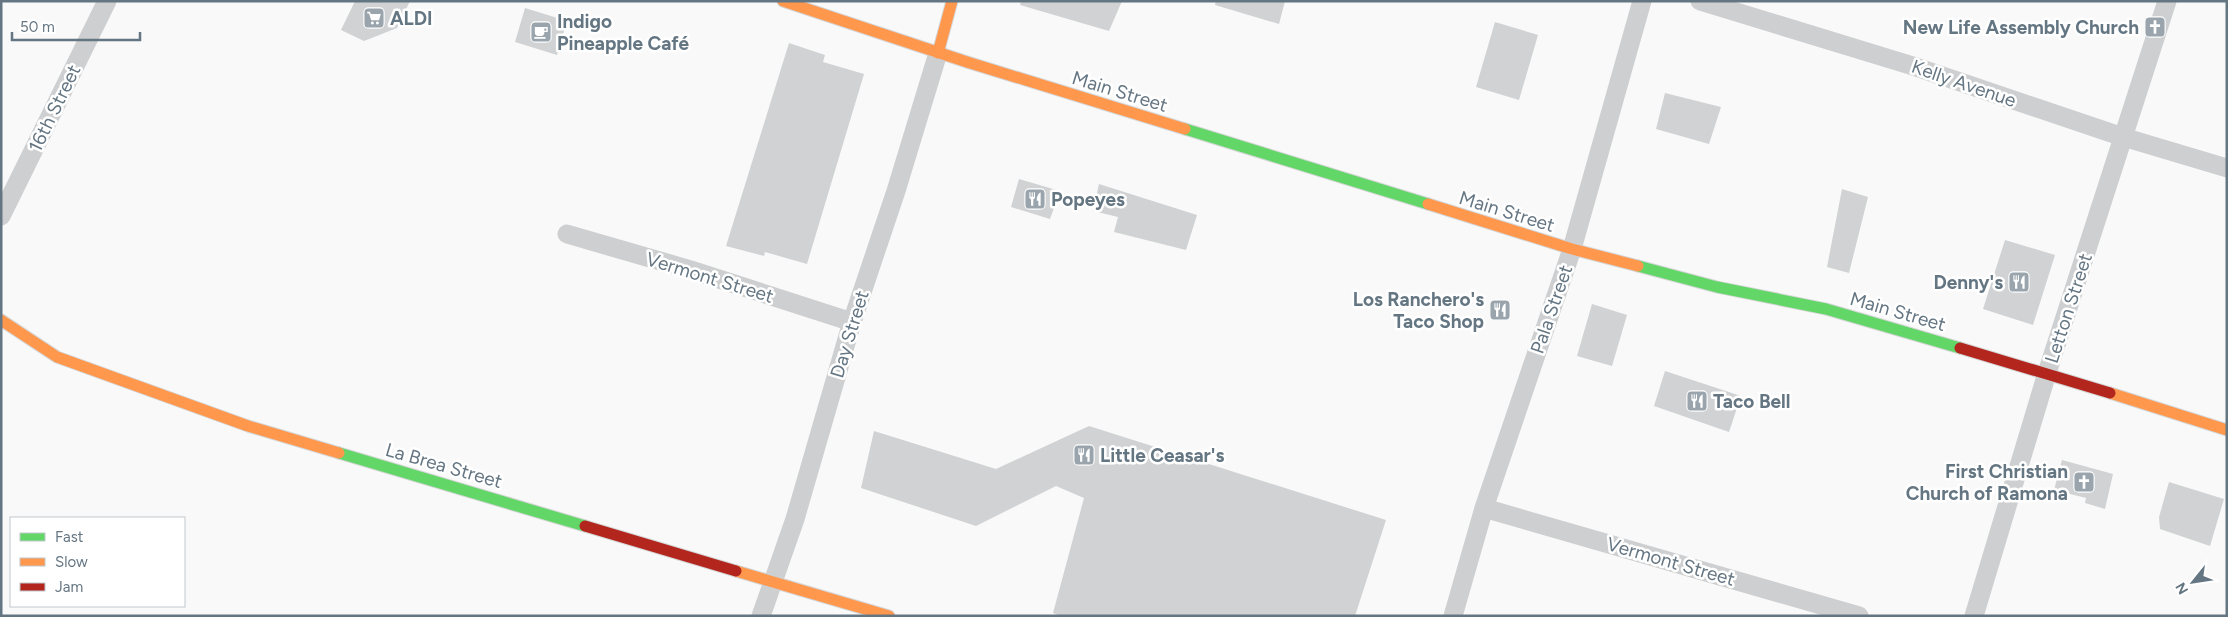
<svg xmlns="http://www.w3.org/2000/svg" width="2228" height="617" font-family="Figtree,sans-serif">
<rect width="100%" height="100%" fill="#f9f9f9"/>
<path fill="#d0d2d3" d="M355,1H410L397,28L364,41L341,30Z
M1021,1H1122L1109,31L1020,5Z
M1216,1H1285L1279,24L1215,5Z
M525,8L567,21L557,55L515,42Z
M1495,22L1538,35L1519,100L1476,87Z
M789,43L825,55L823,62L864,74L807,264L765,252L764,256L726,246Z
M1665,93L1721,107L1709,144L1656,129Z
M1019,179L1060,191L1050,219L1011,207Z
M1099,184L1197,215L1186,250L1114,232L1118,217L1093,211Z
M1842,189L1868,197L1849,273L1827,267Z
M2005,240L2055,255L2033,325L1983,309Z
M1592,304L1627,315L1612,366L1577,356Z
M1665,371L1741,396L1729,432L1654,406Z
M1089,426L1386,520L1355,616H1060L1053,613L1084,498L1056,486L976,526L861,488L874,431L996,469Z
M2062,460L2113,474L2105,509L2085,503L2086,498L2054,490Z
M2169,482L2224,499L2210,546L2160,529L2159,517Z"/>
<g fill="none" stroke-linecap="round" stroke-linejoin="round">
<g stroke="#d5d6d7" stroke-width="13">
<path id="fast" d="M1185,129L1428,204
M1638,266L1717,287L1826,309L1960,348
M339,453L585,526"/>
</g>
<g stroke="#d5d6d7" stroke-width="13">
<path id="slow" d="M783,1L967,62L1185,129
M938,53L952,1
M1428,204L1572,249L1638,266
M1,320L57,357L248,426L339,453
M2110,393L2227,430
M736,571L889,616"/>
</g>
<g stroke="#d5d6d7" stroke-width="13">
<path id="jam" d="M1960,348L2110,393
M585,526L736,571"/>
</g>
<path stroke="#cecfd0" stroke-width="19" d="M1700,1L1913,66L2123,137L2227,168
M1,216L107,1
M567,234L691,270L852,322
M1484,508L1859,616
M761,616L795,519L852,322L896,191L938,53
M1453,616L1484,508L1572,249L1642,1
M1974,616L2047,373L2167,1"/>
<use href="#fast" stroke="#63d668" stroke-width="11"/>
<use href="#slow" stroke="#ff974d" stroke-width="11"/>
<use href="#jam" stroke="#b3261e" stroke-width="11"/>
</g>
<defs>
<g id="supermarket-square" transform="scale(1.125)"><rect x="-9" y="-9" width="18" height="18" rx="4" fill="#99a4ac" stroke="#fff"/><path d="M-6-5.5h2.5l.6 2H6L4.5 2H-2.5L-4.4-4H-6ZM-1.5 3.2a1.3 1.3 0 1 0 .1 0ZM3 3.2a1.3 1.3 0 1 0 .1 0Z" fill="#fff"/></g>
<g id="church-square" transform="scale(1.125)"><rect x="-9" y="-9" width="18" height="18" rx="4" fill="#99a4ac" stroke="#fff"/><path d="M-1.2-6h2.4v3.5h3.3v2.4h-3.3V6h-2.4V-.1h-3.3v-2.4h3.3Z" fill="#fff"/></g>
<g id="cafe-square" transform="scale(1.125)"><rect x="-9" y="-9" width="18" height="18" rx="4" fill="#99a4ac" stroke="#fff"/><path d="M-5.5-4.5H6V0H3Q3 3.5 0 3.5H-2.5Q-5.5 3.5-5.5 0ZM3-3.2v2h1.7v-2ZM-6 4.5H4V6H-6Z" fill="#fff"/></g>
<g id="restaurant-square" transform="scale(1.125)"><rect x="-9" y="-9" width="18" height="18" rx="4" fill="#99a4ac" stroke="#fff"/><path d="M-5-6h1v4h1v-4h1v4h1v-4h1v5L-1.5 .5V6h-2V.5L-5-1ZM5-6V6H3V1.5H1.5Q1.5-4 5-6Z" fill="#fff"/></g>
</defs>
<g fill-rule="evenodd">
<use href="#supermarket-square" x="374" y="18"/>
<use href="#church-square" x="2155" y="27"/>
<use href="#cafe-square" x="541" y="32"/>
<use href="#restaurant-square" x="1035" y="199"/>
<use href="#restaurant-square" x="2019" y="282"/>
<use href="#restaurant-square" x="1500" y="310"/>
<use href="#restaurant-square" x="1697" y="401"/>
<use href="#restaurant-square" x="1084" y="455"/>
<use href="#church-square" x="2084" y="482"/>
</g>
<g text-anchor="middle" stroke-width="5" stroke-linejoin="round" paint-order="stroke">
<g font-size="19" font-weight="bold" fill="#657683" stroke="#fff" text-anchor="start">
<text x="390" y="25">ALDI</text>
<text x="557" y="28">Indigo<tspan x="557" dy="22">Pineapple Café</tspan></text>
<text x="2139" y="34" text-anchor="end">New Life Assembly Church</text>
<text x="1051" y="206">Popeyes</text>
<text x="2003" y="289" text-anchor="end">Denny's</text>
<text x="1484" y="306" text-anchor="end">Los Ranchero's<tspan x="1484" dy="22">Taco Shop</tspan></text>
<text x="1713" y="408">Taco Bell</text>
<text x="1100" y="462">Little Ceasar's</text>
<text x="2068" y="478" text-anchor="end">First Christian<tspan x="2068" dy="22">Church of Ramona</tspan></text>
</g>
<g font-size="19" fill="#657683" stroke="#fff">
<text transform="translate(1964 83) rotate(19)" y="7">Kelly Avenue</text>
<text transform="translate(1120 91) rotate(17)" y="7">Main Street</text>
<text transform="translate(54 108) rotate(-64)" y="7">16th Street</text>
<text transform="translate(1507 211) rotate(17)" y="7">Main Street</text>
<text transform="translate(710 277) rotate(17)" y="7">Vermont Street</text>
<text transform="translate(2068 308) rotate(-72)" y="7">Letton Street</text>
<text transform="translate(1551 309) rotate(-71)" y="7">Pala Street</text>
<text transform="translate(1898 311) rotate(16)" y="7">Main Street</text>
<text transform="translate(849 334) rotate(-73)" y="7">Day Street</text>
<text transform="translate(444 465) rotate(16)" y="7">La Brea Street</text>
<text transform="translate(1671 561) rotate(16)" y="7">Vermont Street</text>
</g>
</g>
<rect width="2228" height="617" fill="none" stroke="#657683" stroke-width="5"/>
<rect x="10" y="517" width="175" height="90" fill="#ffffff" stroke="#c1c8cd"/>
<rect x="20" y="533" width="25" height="8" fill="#63d668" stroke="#c1c8cd"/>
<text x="55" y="542" font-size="15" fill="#657683">Fast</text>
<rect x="20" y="558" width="25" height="8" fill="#ff974d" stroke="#c1c8cd"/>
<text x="55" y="567" font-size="15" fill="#657683">Slow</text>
<rect x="20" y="583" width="25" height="8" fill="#b3261e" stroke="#c1c8cd"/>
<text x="55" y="592" font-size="15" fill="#657683">Jam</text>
<g transform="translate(2193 582) rotate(240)" stroke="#ffffff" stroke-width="4" paint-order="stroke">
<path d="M0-4L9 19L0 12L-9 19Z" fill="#657683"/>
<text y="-8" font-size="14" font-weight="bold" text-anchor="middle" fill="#657683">N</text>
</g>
<path d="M12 32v8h128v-8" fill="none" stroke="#657683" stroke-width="2.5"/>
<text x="20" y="32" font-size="15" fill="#657683" stroke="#ffffff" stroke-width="4" paint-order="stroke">50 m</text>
</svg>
